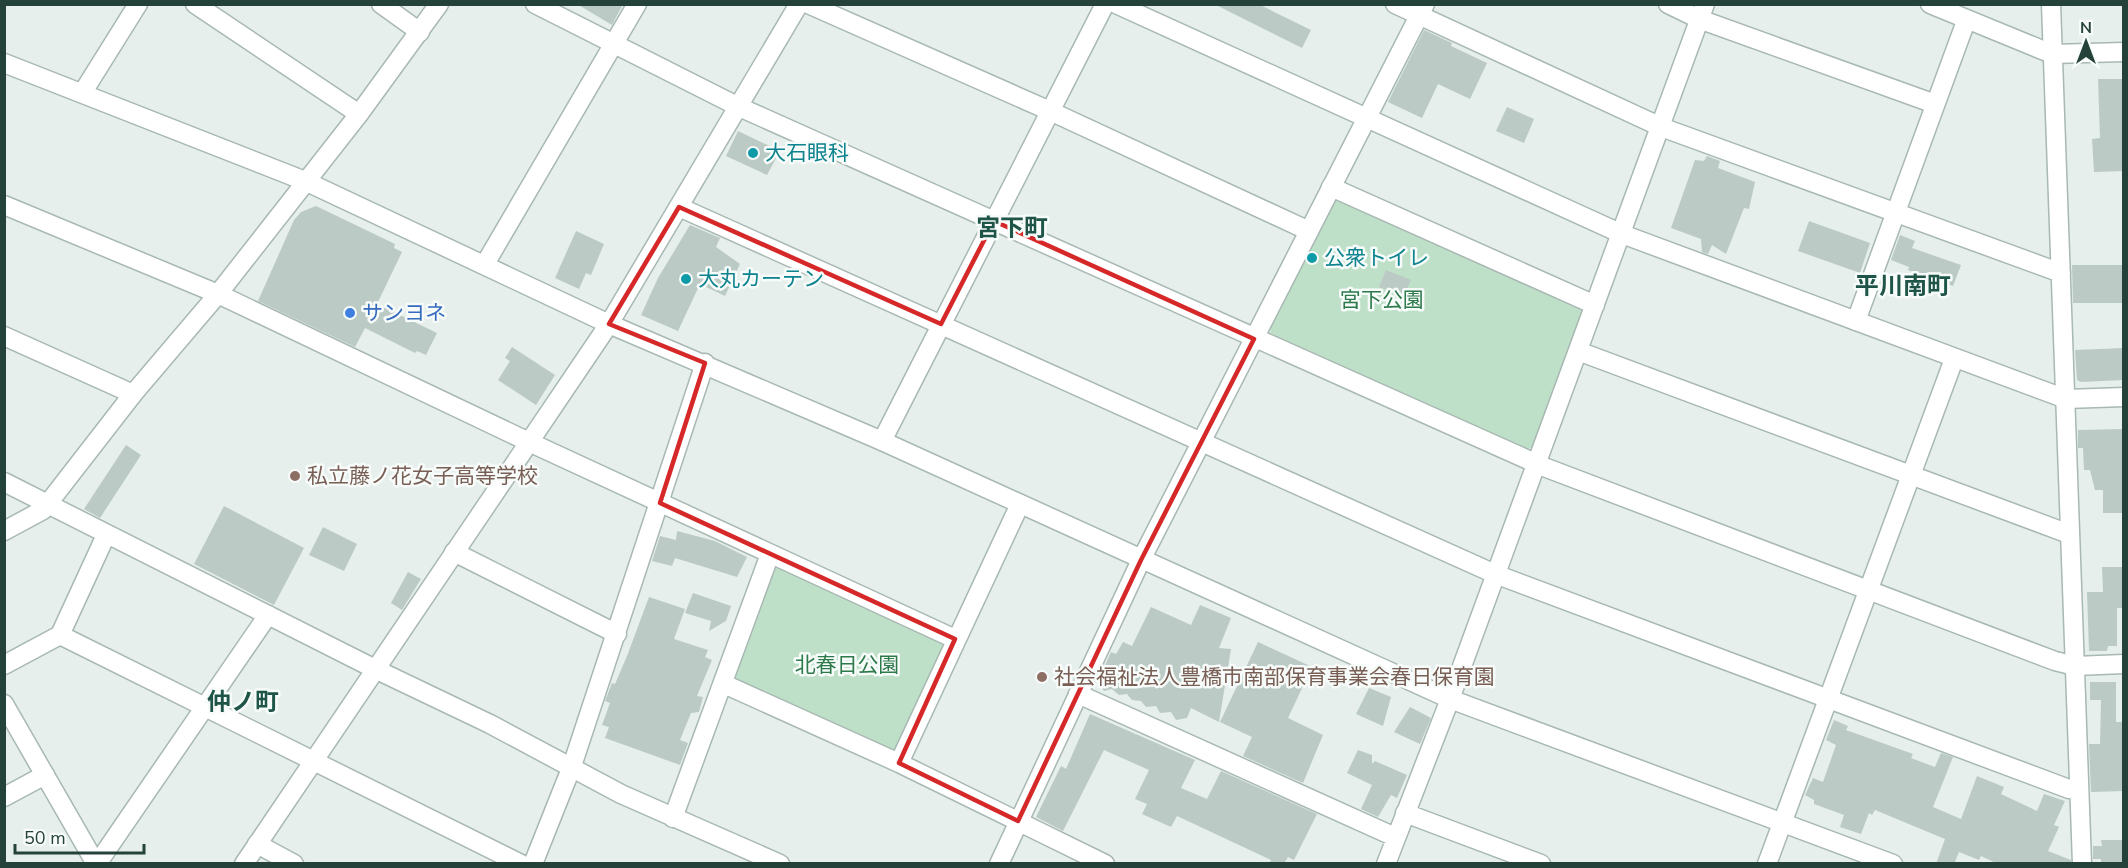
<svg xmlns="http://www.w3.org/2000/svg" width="2128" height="868" font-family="'Nunito Sans','Noto Sans JP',sans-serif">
<rect width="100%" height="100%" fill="#e6efeb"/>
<path fill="#bfe0c8" d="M1343,197L1582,306L1584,315L1535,447L1526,449L1271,335L1270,328L1334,200Z
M780,566L941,638L945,646L895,752L738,682L734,673L775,568Z"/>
<path fill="#bbcac4" d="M577,4H623L612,25Z
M1214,4H1258L1311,30L1302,48Z
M1424,30L1452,43L1451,46L1487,63L1470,99L1438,84L1422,118L1388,102Z
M2098,79H2124V171L2094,172L2092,139L2100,138Z
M1507,107L1534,119L1524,143L1496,131Z
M738,131L780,151L767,175L726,156Z
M1707,156L1720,161L1718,168L1755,182L1749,209L1744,208L1726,254L1712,245L1708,254L1702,252L1701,239L1671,228L1695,160L1704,161Z
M316,206L395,244L394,248L402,252L377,304L437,333L426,355L417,351L415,353L365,328L355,347L258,301L294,220L301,212Z
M1809,221L1870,243L1860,273L1798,251Z
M690,225L720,238L716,247L740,264L725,296L700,284L678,331L641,315L658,278Z
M576,231L604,244L591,275L586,273L579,289L555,278Z
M1900,235L1915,241L1912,248L1961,265L1953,286L1908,270L1909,267L1891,260Z
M2072,265H2124V303H2073Z
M1386,270L1411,280L1404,296L1379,287Z
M512,347L555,375L536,405L498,380L510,361L505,358Z
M2124,348V380L2081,382L2077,380L2075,350Z
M2124,429V513H2103V490H2095L2090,470H2084L2083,448H2078V430Z
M126,445L141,455L100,518L84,509Z
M224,506L304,548L274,605L194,564Z
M323,527L357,544L344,571L309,555Z
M677,531L715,541L747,557L737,577L675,558L672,566L652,561L660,536L676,540Z
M2102,567H2124V608H2117V646H2108L2107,651H2089L2087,592H2103Z
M408,572L421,579L402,610L391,603Z
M693,593L731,606L726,621L709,631L711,621L685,613Z
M649,597L685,609L674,639L708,650L705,657L712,660L697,696L703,697L699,712L691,713L680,740L688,743L680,765L605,738L609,727L602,725L610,703L605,701L612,683L615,684L627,656Z
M1200,605L1231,618L1219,648L1231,649L1219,722L1191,708L1187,718L1176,720L1171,712L1160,713L1156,706L1146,707L1141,701L1132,700L1127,694L1119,695L1112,689L1104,691L1098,681L1111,652L1116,654L1123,642L1132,646L1151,607L1191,625Z
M1258,642L1312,667L1288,718L1323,735L1303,783L1243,756L1252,737L1220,722Z
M2090,682H2116V722H2124V791L2091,792L2089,744H2100L2101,700H2090Z
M1369,688L1391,697L1383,726L1356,714Z
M1410,707L1431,718L1420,744L1394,732Z
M1090,714L1195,760L1181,788L1207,799L1221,771L1317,814L1294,860L1288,857L1284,864H1269L1271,860L1177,816L1171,827L1142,814L1147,804L1135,799L1149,770L1104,750L1063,831L1036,817L1061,766L1066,769Z
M1834,720L1848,726L1846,730L1913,754L1911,758L1935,767L1941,753L1953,757L1933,807L1961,819L1977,776L2004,787L2001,794L2037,811L2044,794L2065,801L2054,825L2059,827L2048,851L2071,860V864H1998L1981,856L1979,860L1959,852L1954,864H1936L1945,839L1875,810L1872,815L1869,813L1861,834L1840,827L1844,815L1814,804V800L1805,795L1813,778L1823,782L1836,745L1826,740Z
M1358,750L1372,755V764L1375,761L1407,775L1397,798L1391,795L1378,817L1361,809L1372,785L1347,773Z
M2101,840H2124V864H2101V859H2093V846H2102Z"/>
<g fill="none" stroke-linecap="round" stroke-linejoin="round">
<g stroke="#a8b8b2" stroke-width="21">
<path id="minor" d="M195,4L359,114
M381,4L420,32
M535,4L737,106
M808,4L1050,111L1309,231
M1395,4L1661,127L2061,273
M1668,4L1699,19L1935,104
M2051,4L2082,864
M83,92L138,4
M1331,187L1595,305
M4,205L218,294L529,442L955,639
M679,207L1495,574L2069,789L2079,790
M485,264L637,4
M1856,321L1966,21
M4,336L133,394
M1578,351L2069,534
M882,441L1105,4
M454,552L617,634
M60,635L521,864
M4,665L60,635L106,535
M724,684L899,763L1105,864
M1078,694L1395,837
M899,763L1020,504
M4,797L45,775
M1405,813L1541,864
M673,818L770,554
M257,844L294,864
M97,864L268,615
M533,864L572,766L705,363
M1386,864L1450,699L1705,4
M1767,864L1954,359"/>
</g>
<g stroke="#a8b8b2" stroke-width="21">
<path id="tertiary" d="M1116,4L1622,234L2066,399L2124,397
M1930,4L2052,54L2124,52
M4,63L305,181L609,324L882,441L1450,699L1893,864
M737,106L1544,467L2055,661L2075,666L2124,664
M4,482L375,669L490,724L621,794L780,864
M4,531L43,510L133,394L218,294L359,114L439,4
M4,704L96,864
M244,864L609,324L799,4
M999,864L1141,560L1425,4"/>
</g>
<use href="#minor" stroke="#fff" stroke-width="18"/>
<use href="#tertiary" stroke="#fff" stroke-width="18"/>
</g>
<path fill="none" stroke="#d62828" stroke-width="4.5" stroke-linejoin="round" d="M679,207L941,324L994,221L1254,339L1141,560L1018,821L899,763L955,639L660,503L705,363L609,324Z"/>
<g fill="#0f9aa8" stroke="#f7fbf9" stroke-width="2">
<circle cx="753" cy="153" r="6"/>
<circle cx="1312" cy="258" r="6"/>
<circle cx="686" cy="279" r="6"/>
</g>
<circle fill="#3f7fe0" stroke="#f7fbf9" stroke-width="2" cx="350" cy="313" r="6"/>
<g fill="#8d6e63" stroke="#f7fbf9" stroke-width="2">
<circle cx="295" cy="476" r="6"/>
<circle cx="1042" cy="677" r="6"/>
</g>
<g text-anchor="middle" stroke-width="5" stroke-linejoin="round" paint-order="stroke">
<g font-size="21" fill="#0d838f" stroke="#f7fbf9" text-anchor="start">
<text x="765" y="160">大石眼科</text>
<text x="1324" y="265">公衆トイレ</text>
<text x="698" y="286">大丸カーテン</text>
</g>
<g font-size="21" fill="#2d7a4b" stroke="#f7fbf9">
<text x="1382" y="307">宮下公園</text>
<text x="847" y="672">北春日公園</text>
</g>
<g font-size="21" fill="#366cbe" stroke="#f7fbf9" text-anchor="start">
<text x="362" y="320">サンヨネ</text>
</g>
<g font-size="21" fill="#785e54" stroke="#f7fbf9" text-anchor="start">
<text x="307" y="483">私立藤ノ花女子高等学校</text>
<text x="1054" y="684">社会福祉法人豊橋市南部保育事業会春日保育園</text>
</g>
<g font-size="24" font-weight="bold" fill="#1f5548" stroke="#f7fbf9">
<text x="1012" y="236">宮下町</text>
<text x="1903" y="294">平川南町</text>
<text x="243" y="710">仲ノ町</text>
</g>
</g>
<rect width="2128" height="868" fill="none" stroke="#24423a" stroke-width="12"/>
<g transform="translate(2086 42)" stroke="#f7fbf9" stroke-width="4.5" paint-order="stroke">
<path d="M0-4.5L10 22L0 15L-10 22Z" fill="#24423a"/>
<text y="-9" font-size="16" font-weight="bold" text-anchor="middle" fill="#24423a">N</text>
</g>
<path d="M15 844v9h129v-9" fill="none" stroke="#24423a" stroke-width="3"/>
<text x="24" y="844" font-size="18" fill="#24423a" stroke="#f7fbf9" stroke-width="4.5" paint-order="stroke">50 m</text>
</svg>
